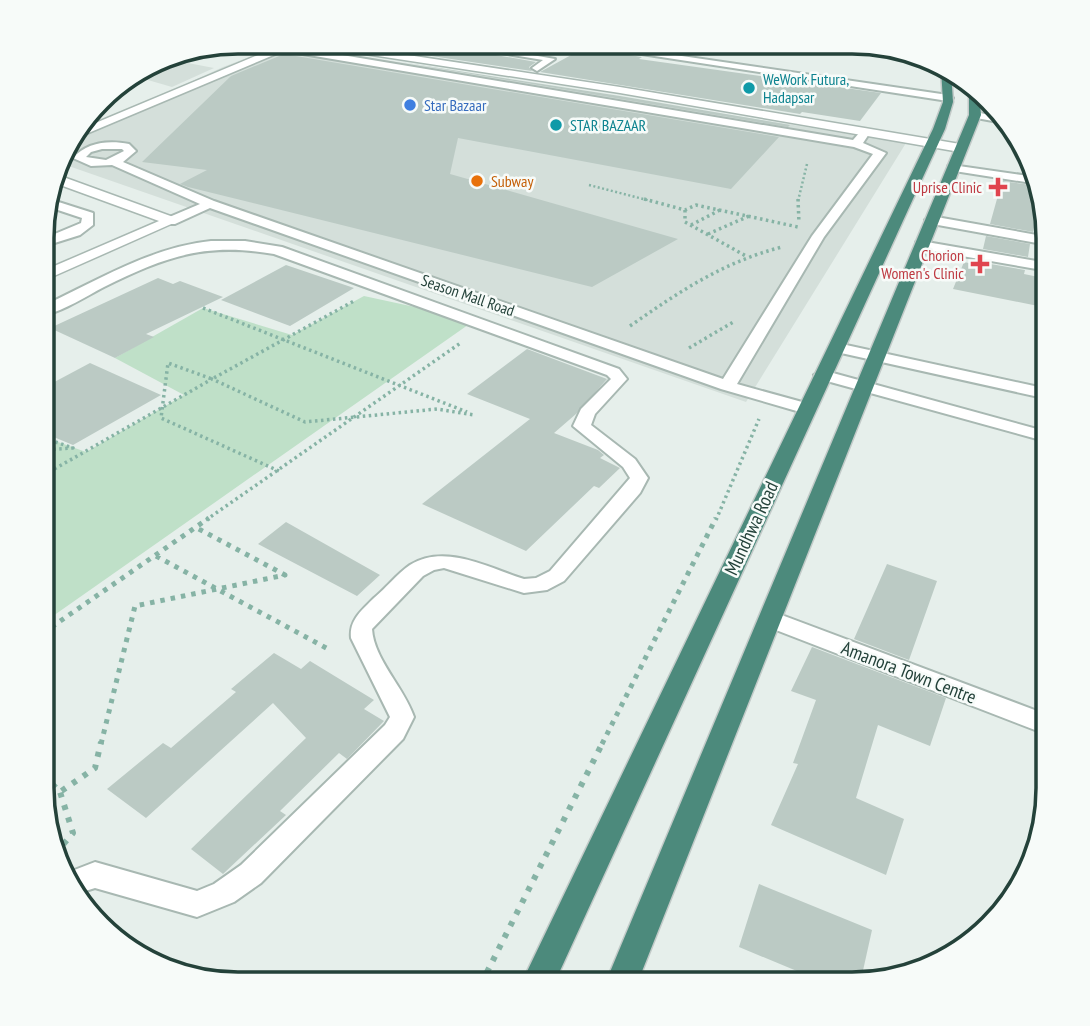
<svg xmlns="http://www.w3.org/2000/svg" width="1090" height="1026" font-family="'PT Sans Narrow',sans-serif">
<rect width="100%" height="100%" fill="#e6efeb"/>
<path fill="#d4dfda" d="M284,44L906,143L746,402L60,163L71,137L223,67Z
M164,59L172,60L214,68L172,87L134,76Z"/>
<path fill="#bfe0c8" d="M364,296L475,320L43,623L44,437L86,452L184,395L115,358L203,308L292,335Z"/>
<path fill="#bbcac4" d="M415,42L439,45L536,62L529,67L532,71L398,51Z
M584,48L642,57L639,59L881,93L860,121L802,112L800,114L540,72Z
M284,54L779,137L731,189L458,138L450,174L678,239L592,287L188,187L180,184L207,170L142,162L231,76Z
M400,62L620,96L790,125L788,127Z
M1002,181L1039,186L1041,195L1033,232L990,224Z
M986,236L1030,244L1028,257L983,249Z
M964,262L978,265L979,262L1025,270L1024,274L1048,279V308L953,289Z
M286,265L354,288L290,326L221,300Z
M158,278L173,284L180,281L223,297L146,334L154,337L115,358L50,328Z
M527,349L607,379L576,414L554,433L598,450L604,455L600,458L620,468L599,488L594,486L526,551L422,504L530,419L467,394Z
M90,363L161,395L73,445L44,433L45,387Z
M286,522L380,575L357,596L258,544Z
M887,564L937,581L909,660L854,639Z
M812,647L946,698L930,746L878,725L856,798L904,819L886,875L771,825L798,764L793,763L816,700L791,691Z
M274,653L301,669L310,661L374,700L364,709L384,721L347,759L339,753L280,811L286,815L223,874L191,849L306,738L273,703L146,818L107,789L163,743L171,748L236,692L231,689Z
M759,884L872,930L860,984H828L739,947Z"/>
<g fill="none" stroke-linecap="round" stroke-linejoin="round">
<g stroke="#a8b8b2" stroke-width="4">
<path id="service" d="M377,42H388L367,53L360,51Z
M435,42H457L555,59L537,71L532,68L543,60Z
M563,42H586L948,95L953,98L948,101Z
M856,42L874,45L870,47Z
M282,45L853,140L860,132H868L869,134L863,143L886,153L824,237L737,384L813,405L815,409L807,414L721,389L210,208L175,224H167V218L200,204L112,165L91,166L73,158C87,142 109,140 129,144L136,151L123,162L214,201L723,379L812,236L873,154L854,147L279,50L278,48ZM102,149H122L124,151L106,160L86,157L91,152Z
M975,112L1005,118L1009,124L971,117V113Z
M952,165L1036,177L1038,184L948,170V166Z
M46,198L93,213V225L80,235L45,246V238L81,223L82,218L46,206Z
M931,216L1048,237V245L927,223L925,220Z
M211,241H245L282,247L619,369L627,379L595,414L591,425L635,459L648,478L640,493L564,581L547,590L524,593L444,568L434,570L423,576L372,629C374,660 404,687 414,717L403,739L261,883L234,902L197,917L95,888L76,894L64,874L95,862L197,891L214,884L241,865L385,725L390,717L351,638C349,620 362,610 374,598C386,588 397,574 410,565C445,543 489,568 524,579L536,578L550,571L630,478L623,467L573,426L581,409L611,379L607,375L274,254C204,242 165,257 104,287C85,297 65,310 45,315V305C98,280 152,247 211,241Z
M921,241L1048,263V271L916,248V242Z
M837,343L1048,389V399L832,351L829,348Z
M822,370L1048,432V442L816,378L814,375Z
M771,611L1048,715V735L763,625L760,619L763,613Z"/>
</g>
<g stroke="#a8b8b2" stroke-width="3">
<path id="minor" d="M289,42H322L620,87L960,144L966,148L960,152L620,93L300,44L67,142L74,132Z
M55,174L176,218L178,221L45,280V270L159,221L52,182Z"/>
</g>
<g stroke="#c2cac8" stroke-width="3">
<path id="trunk" d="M943,66L951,72L953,102L945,129L554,984H521L933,129L943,102L941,68Z
M969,86L979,93L981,115L637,984H605L969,115Z"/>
</g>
<path stroke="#86b3a5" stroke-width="2.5" stroke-dasharray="2 2.5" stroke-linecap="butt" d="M589,185L651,201
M798,201L807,164"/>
<path stroke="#86b3a5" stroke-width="3.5" stroke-dasharray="2.5 3.5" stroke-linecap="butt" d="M644,199L685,210L696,205L798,227
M798,199L799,223
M685,210V222L746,256
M691,225L720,210
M708,234L749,216
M203,308L467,412
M630,326C679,292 723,262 782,247
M689,348L735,321
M44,438L73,448L44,450
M279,471L161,418L168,363L212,379L354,301
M44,475L212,379L305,422L437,409L474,415
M206,520L462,342
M716,520L759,419"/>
<path stroke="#86b3a5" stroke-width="5" stroke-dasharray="4.5 6" stroke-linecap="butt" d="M156,556L328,649
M43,633L209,518
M101,744L135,606L285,575L197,528
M602,744L716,518"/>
<path stroke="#86b3a5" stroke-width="6" stroke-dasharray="5 8" stroke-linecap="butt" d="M43,775L60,792L95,768L101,742
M55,854L73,833L60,792
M481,984L603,742"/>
<use href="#service" fill="#fff" fill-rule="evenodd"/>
<use href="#minor" fill="#fff" fill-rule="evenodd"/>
<use href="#trunk" fill="#4c8a7c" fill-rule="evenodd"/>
</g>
<g fill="#0f9aa8" stroke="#f7fbf9" stroke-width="2.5">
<circle cx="749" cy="88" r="7"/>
<circle cx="556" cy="125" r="7"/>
</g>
<circle fill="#3f7fe0" stroke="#f7fbf9" stroke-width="2.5" cx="410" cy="105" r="7"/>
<circle fill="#e8710a" stroke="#f7fbf9" stroke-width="2.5" cx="477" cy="181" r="7"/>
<g fill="#e0444e" stroke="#f7fbf9" stroke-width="2.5">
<path d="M994.5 176.5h7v7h7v7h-7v7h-7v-7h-7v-7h7z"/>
<path d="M976.5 253.5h7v7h7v7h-7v7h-7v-7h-7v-7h7z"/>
</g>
<g text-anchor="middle" stroke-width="5" stroke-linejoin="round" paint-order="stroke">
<g font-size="16" fill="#0d838f" stroke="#f7fbf9" text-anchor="start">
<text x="763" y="85">WeWork Futura,<tspan x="763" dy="18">Hadapsar</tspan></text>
<text x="570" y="131">STAR BAZAAR</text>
</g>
<g font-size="16" fill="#366cbe" stroke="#f7fbf9" text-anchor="start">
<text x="424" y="111">Star Bazaar</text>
</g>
<g font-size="16" fill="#c56008" stroke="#f7fbf9" text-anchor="start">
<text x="491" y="187">Subway</text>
</g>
<g font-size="16" fill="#be3a42" stroke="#f7fbf9" text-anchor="end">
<text x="982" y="193">Uprise Clinic</text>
<text x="964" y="261">Chorion<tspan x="964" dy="18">Women's Clinic</tspan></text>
</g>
<g font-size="16" fill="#24423a" stroke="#f7fbf9">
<text transform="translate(468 295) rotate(19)" y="6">Season Mall Road</text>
</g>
<g font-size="19" fill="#24423a" stroke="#f7fbf9">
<text transform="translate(751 528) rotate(-65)" y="7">Mundhwa Road</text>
<text transform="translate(909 672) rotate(21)" y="7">Amanora Town Centre</text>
</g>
</g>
<path d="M0 0H1090V1026H0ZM238 54H852A184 184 0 0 1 1036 238V788A184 184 0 0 1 852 972H238A184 184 0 0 1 54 788V238A184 184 0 0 1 238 54Z" fill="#f7fbf9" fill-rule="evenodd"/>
<path fill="none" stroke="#24423a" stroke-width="3.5" d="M238 54H852A184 184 0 0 1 1036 238V788A184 184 0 0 1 852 972H238A184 184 0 0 1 54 788V238A184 184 0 0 1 238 54Z"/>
</svg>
